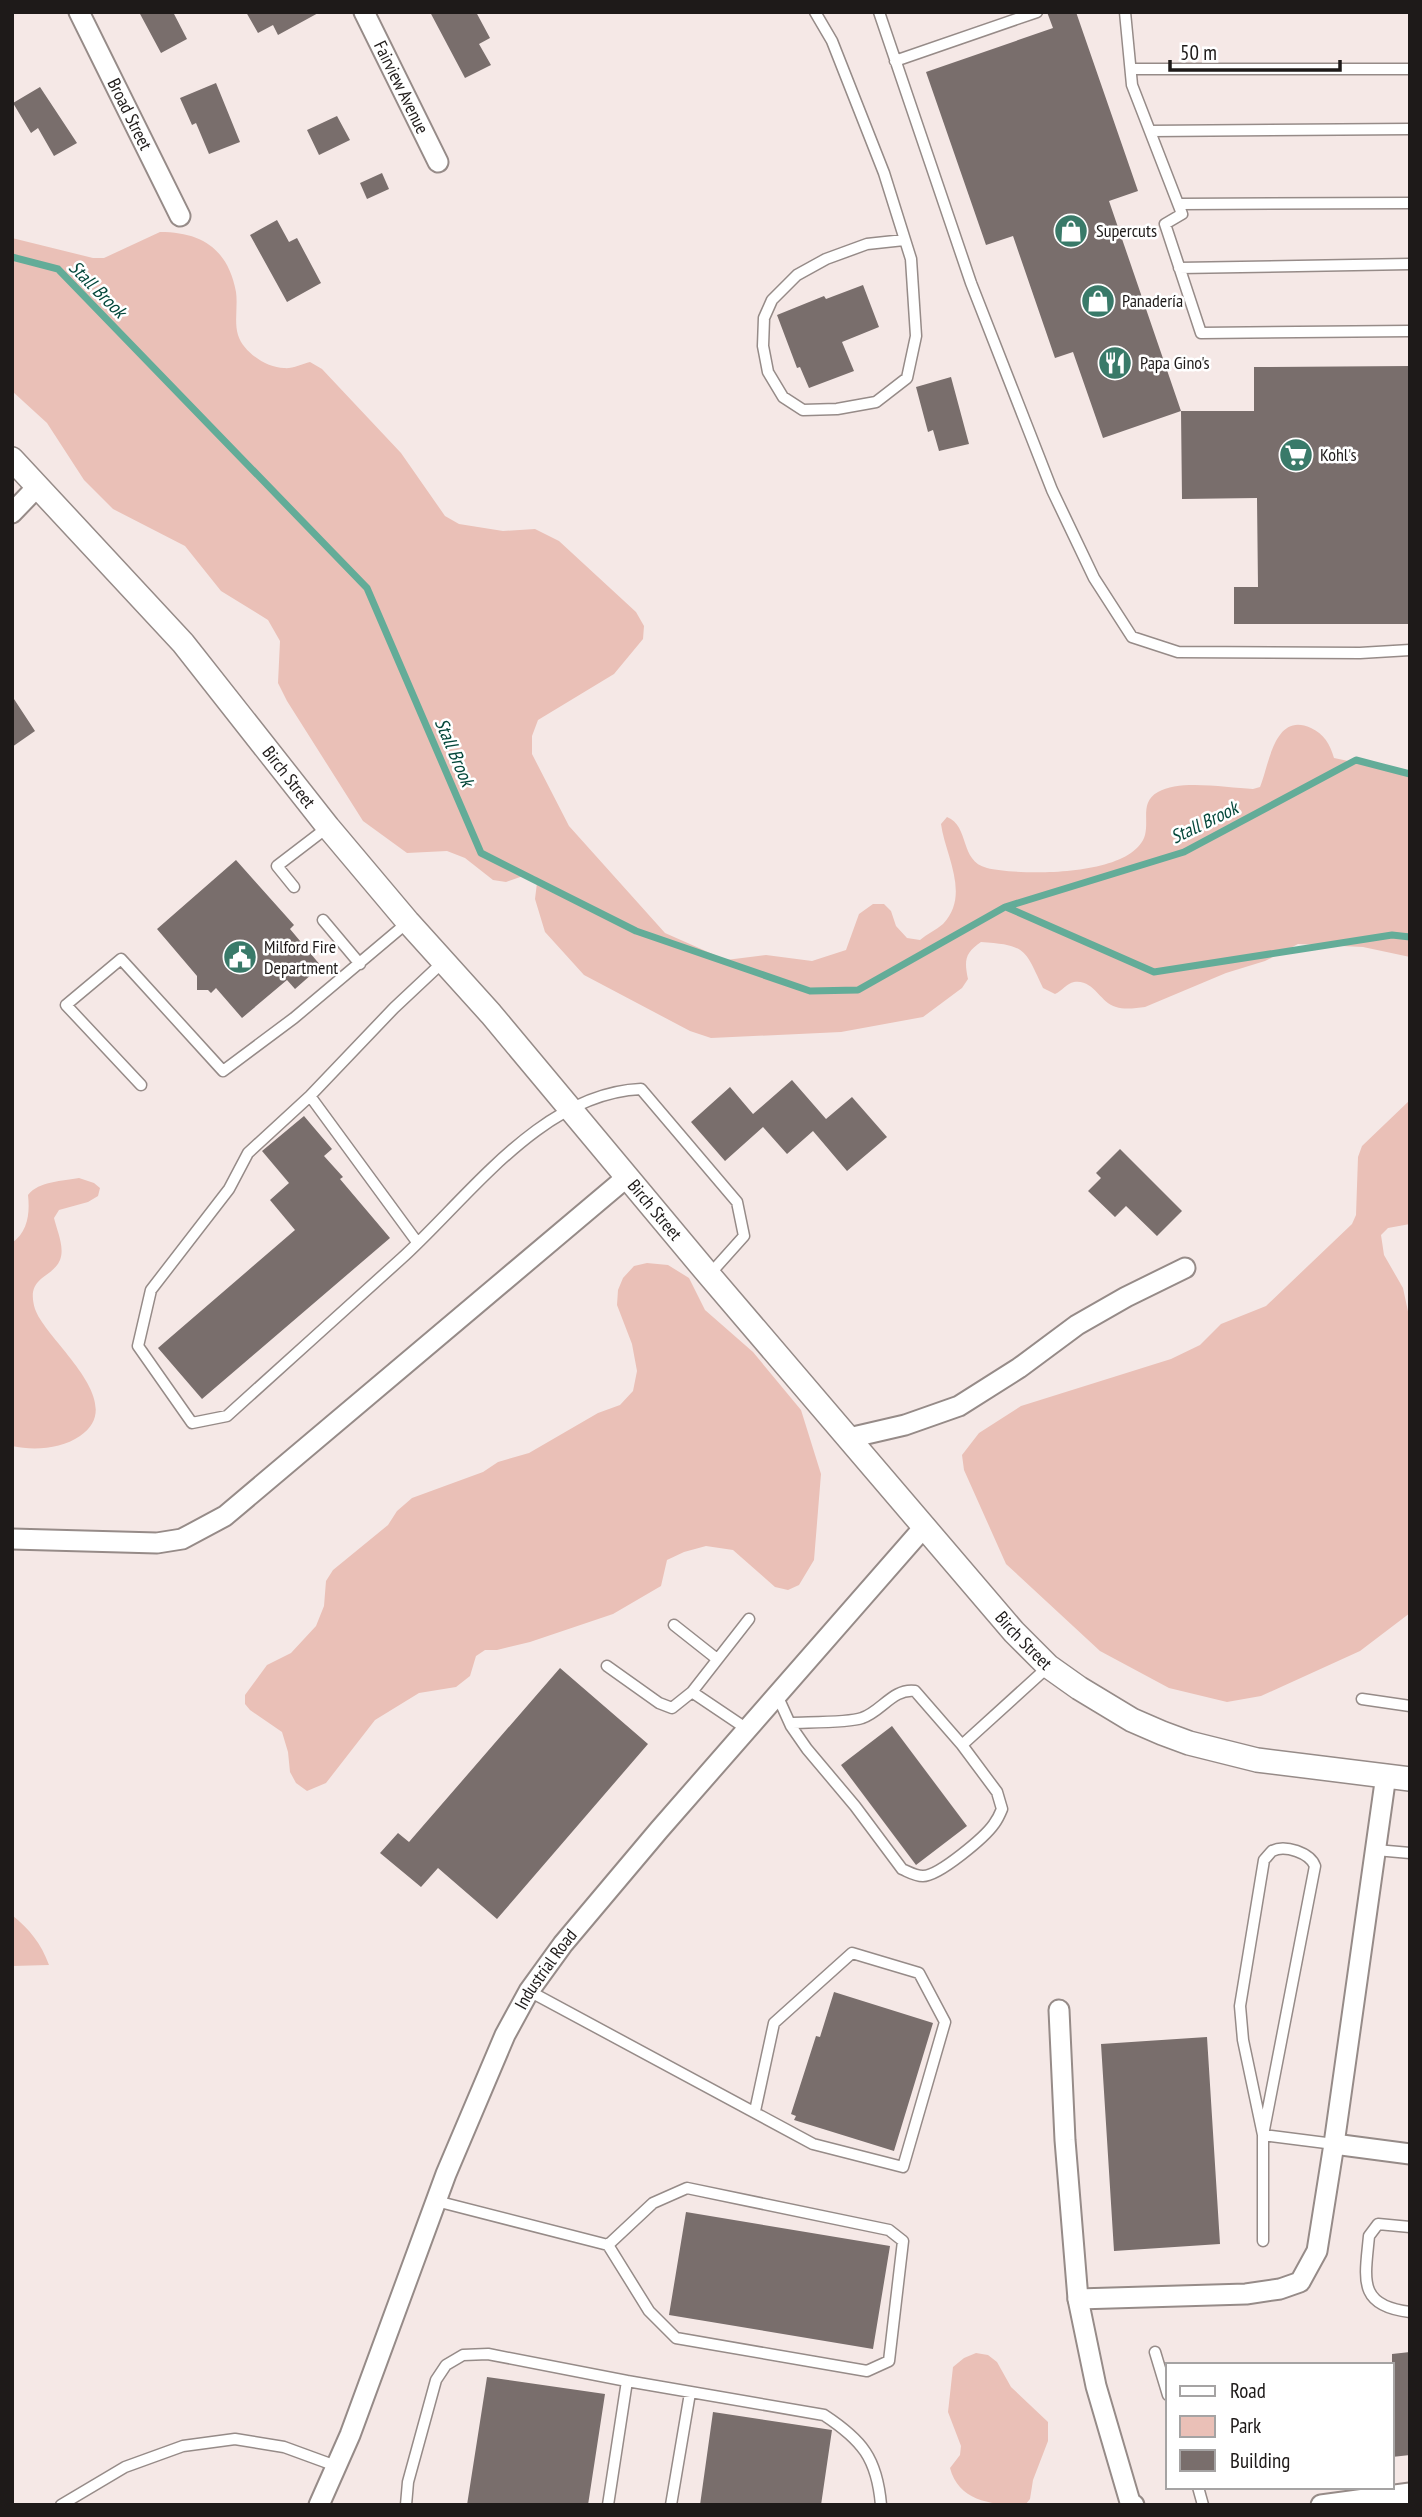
<svg xmlns="http://www.w3.org/2000/svg" width="1422" height="2517" font-family="'PT Sans Narrow',sans-serif">
<rect width="100%" height="100%" fill="#f5e8e6"/>
<path fill="#eac0b7" d="M160,232C202,232 228,249 236,292C238,306 234,322 238,335C243,352 267,368 284,368C292,369 302,364 310,362L322,369L401,453L445,516L459,524L503,531L535,529L559,541L636,612L644,626L643,639L614,674L538,720L532,736V754L569,826L665,933L726,960L766,955L812,961L846,950L859,914L873,904H884L891,911L896,926L907,938L920,940C927,934 936,930 943,924C971,895 945,855 941,824L947,817C970,826 959,861 987,868C1021,876 1133,877 1145,835C1149,819 1140,802 1158,792C1180,779 1227,788 1253,789L1260,787C1269,766 1274,711 1311,728C1324,734 1330,744 1334,758L1410,774V957L1363,947L1298,944L1265,961L1226,973L1145,1007C1136,1008 1125,1010 1116,1007C1100,1003 1094,979 1074,982C1067,983 1062,991 1055,994L1043,988C1025,950 1027,945 981,942C965,953 964,960 968,979L962,988L923,1017L841,1032L711,1038L690,1031L584,975L545,932L535,899L537,883L535,876L526,875L506,882L493,880L465,858L447,851L407,853L363,821L287,701L278,683L280,641L268,620L221,591L185,546L113,509L84,480L47,423L12,391V238L93,258H104Z
M1410,1100V1224L1388,1228L1381,1235L1384,1255L1403,1288L1410,1321V1613L1360,1651L1261,1696L1227,1702L1169,1688L1100,1651L1006,1564L964,1470L962,1455L979,1433L1021,1406L1171,1359L1200,1345L1221,1324L1266,1306L1352,1224L1356,1215L1358,1157L1362,1146Z
M79,1178L94,1183L100,1188L98,1196L88,1202L59,1210L54,1218C57,1231 65,1247 60,1260C52,1279 25,1276 35,1309C46,1341 130,1402 80,1436C61,1449 34,1451 12,1446V1243C28,1232 30,1213 28,1195C39,1181 63,1181 79,1178Z
M647,1263L668,1265L689,1278L705,1310L753,1352L801,1410L821,1474L814,1560L799,1585L788,1590L775,1587L733,1550L706,1546L684,1552L667,1560L661,1586L613,1614L530,1642L497,1650H485L476,1656L470,1676L456,1687L419,1693L375,1720L326,1783L307,1791L296,1783L290,1772L288,1752L282,1732L250,1710L245,1704V1695L267,1665L291,1653L316,1626L324,1606L326,1581L333,1570L388,1525L397,1511L412,1498L483,1472L498,1462L529,1453L598,1413L620,1405L633,1391L637,1371L632,1344L617,1305L618,1290L623,1278L634,1266Z
M12,1915C30,1930 41,1943 49,1965L12,1966Z
M976,2353L988,2355L997,2362L1011,2387L1048,2422V2441L1033,2480L1030,2499L1025,2505C995,2505 959,2503 950,2468L960,2455L961,2446L948,2412L953,2367L964,2358Z"/>
<g fill="none" stroke-linecap="round" stroke-linejoin="round">
<path stroke="#63ac98" stroke-width="7" d="M12,257L58,269L367,588L481,853L636,931L810,991L858,990L1005,907L1184,852L1356,760L1410,774
M1006,907L1154,972L1392,935L1410,937"/>
</g>
<path fill="#796e6c" d="M139,12H173L187,39L161,53Z
M246,12H320L278,35L273,25L258,33Z
M430,12H476L490,38L479,44L491,65L465,78Z
M1047,12H1076L1138,191L1109,201L1181,411L1103,438L1073,352L1055,358L1013,236L986,245L926,72L1053,28Z
M216,83L240,142L209,154L196,123L192,125L180,98Z
M40,87L77,143L54,156L38,128L31,133L13,103Z
M337,116L350,140L319,155L307,130Z
M382,173L389,189L367,199L360,183Z
M277,220L289,242L297,238L321,283L287,302L250,235Z
M863,285L879,327L842,342L854,371L809,388L800,367L797,368L777,315L824,296L826,299Z
M1410,366V624H1234V587H1258L1257,498L1182,499L1181,411H1254V367Z
M951,377L969,444L939,451L933,430L928,432L916,387Z
M12,696L35,731L12,747Z
M236,860L294,925L290,929L321,966L295,989L287,980L242,1018L216,988L211,993L208,990H197V976L157,929Z
M792,1080L826,1119L852,1097L887,1137L847,1171L813,1131L787,1154L763,1127L725,1161L691,1122L730,1087L753,1114Z
M304,1116L332,1149L324,1156L343,1177L340,1179L390,1238L202,1399L158,1348L295,1230L270,1200L289,1183L262,1151Z
M1120,1149L1182,1211L1157,1236L1126,1206L1115,1217L1088,1191L1101,1178L1096,1173Z
M560,1668L648,1744L497,1919L438,1868L421,1887L380,1853L398,1833L409,1842Z
M892,1726L967,1826L916,1865L841,1765Z
M834,1992L933,2023L894,2151L794,2120L796,2116L791,2114L816,2036L820,2037Z
M1207,2037L1220,2244L1114,2251L1101,2044Z
M686,2212L890,2246L873,2349L669,2315Z
M1410,2352V2455L1392,2457V2354Z
M487,2377L605,2394L588,2505H467Z
M713,2412L832,2430L821,2505H700Z"/>
<g fill="none" stroke-linecap="round" stroke-linejoin="round">
<g stroke="#968b88" stroke-width="13">
<path id="service" d="M815,12L832,41L884,173L911,259L916,336L907,378L876,402L837,409L803,410L783,397L768,372L763,346L764,318L772,300L797,275L826,259L867,244L904,240
M879,12L971,283L1052,490L1094,578L1132,637L1178,652L1360,653L1410,650
M1125,12L1132,85L1182,214L1165,224L1201,333L1410,331
M895,61L1037,12
M1131,69H1410
M1150,131L1410,129
M1179,204L1410,203
M1179,268L1410,264
M294,887L277,866L328,827
M323,920L360,964
M443,962L394,1008L310,1096L248,1153L229,1189L151,1290L138,1346L192,1423L227,1416C285,1363 344,1311 402,1258C469,1197 542,1093 641,1089L737,1202L744,1236L709,1275
M141,1085L66,1005L121,959L223,1071L294,1018L408,922
M310,1096L417,1242
M674,1625L717,1659
M607,1666L659,1703L672,1708L692,1692L747,1729
M692,1692L749,1619
M777,1695L791,1726L807,1749L855,1806L902,1869C909,1872 915,1876 923,1876C939,1876 985,1837 994,1824C997,1820 1000,1814 1002,1809L997,1792L962,1745L1049,1666
M1362,1699L1410,1706
M790,1723C807,1722 848,1723 862,1718C881,1712 893,1688 915,1691L962,1745
M1376,1850L1410,1853
M529,1991L813,2144L903,2167L945,2022L919,1973L852,1953L774,2023L755,2111
M436,2201L608,2245L653,2203L687,2188L889,2230L903,2241L889,2361L867,2371L676,2338L649,2311L608,2245
M1410,2227L1378,2224L1369,2236C1365,2279 1357,2306 1410,2312
M1263,2241V2135L1243,2040L1240,2006L1264,1860C1266,1858 1270,1853 1272,1851C1285,1844 1310,1853 1315,1866L1263,2135L1334,2144
M1155,2352L1168,2395
M1198,2487L1203,2505
M61,2505L125,2467L183,2446L235,2439L284,2447L336,2466
M406,2505L408,2482L436,2380L446,2365L463,2355L488,2354L627,2381
M608,2505L627,2381L824,2415C862,2440 877,2458 881,2505
M671,2505L690,2393"/>
</g>
<g stroke="#968b88" stroke-width="23">
<g id="minor">
<path id="s1" d="M79,12L180,216"/>
<path id="s2" d="M364,12L438,162"/>
<path d="M12,513L37,487"/>
<path d="M849,1438L905,1425L959,1406L1019,1368L1077,1325L1126,1297L1185,1268"/>
<path d="M12,1539L157,1543L182,1539L225,1516L627,1177"/>
<path d="M1059,2010L1065,2140L1078,2299L1096,2386L1130,2502L1134,2505"/>
<path d="M1334,2144L1386,1775"/>
<path d="M1078,2299L1246,2294L1280,2289L1300,2282L1317,2251L1334,2144L1410,2154"/>
<path id="s3" d="M319,2505L350,2435L446,2174L505,2035L529,1991L563,1944L659,1830L925,1526"/>
<path d="M1321,2505L1410,2493"/>
</g>
</g>
<g stroke="#968b88" stroke-width="26">
<g id="tertiary">
<path id="s4" d="M12,459L183,643L328,827L408,922L491,1014L709,1275L1014,1632L1048,1666L1079,1688L1132,1720L1162,1733L1189,1743L1257,1760L1410,1779"/>
</g>
</g>
<use href="#service" stroke="#fff" stroke-width="10"/>
<use href="#minor" stroke="#fff" stroke-width="19"/>
<use href="#tertiary" stroke="#fff" stroke-width="23"/>
</g>
<defs>
<g id="shop-disc" transform="scale(1.75)"><circle r="9.5" fill="#397a69" stroke="#fff"/><path d="M-5-2.5h2.3a2.7 3.5 0 0 1 5.4 0H5L5.5 6h-11ZM-1.5-2.5h3a1.5 2.3 0 0 0-3 0Z" fill="#fff"/></g>
<g id="restaurant-disc" transform="scale(1.75)"><circle r="9.5" fill="#397a69" stroke="#fff"/><path d="M-5-6h1v4h1v-4h1v4h1v-4h1v5L-1.5 .5V6h-2V.5L-5-1ZM5-6V6H3V1.5H1.5Q1.5-4 5-6Z" fill="#fff"/></g>
<g id="supermarket-disc" transform="scale(1.75)"><circle r="9.5" fill="#397a69" stroke="#fff"/><path d="M-6-5.5h2.5l.6 2H6L4.5 2H-2.5L-4.4-4H-6ZM-1.5 3.2a1.3 1.3 0 1 0 .1 0ZM3 3.2a1.3 1.3 0 1 0 .1 0Z" fill="#fff"/></g>
<g id="civic-disc" transform="scale(1.75)"><circle r="9.5" fill="#397a69" stroke="#fff"/><path d="M-.6-6.5H3V-4.5H.6V-3L4-1V1h2V6H-6V1h2V-1L-.6-3ZM-1.2 2.5V6h2.4V2.5Z" fill="#fff"/></g>
</defs>
<g fill-rule="evenodd">
<use href="#shop-disc" x="1071" y="231"/>
<use href="#shop-disc" x="1098" y="301"/>
<use href="#restaurant-disc" x="1115" y="363"/>
<use href="#supermarket-disc" x="1296" y="455"/>
<use href="#civic-disc" x="240" y="957"/>
</g>
<g text-anchor="middle" stroke-width="5" stroke-linejoin="round" paint-order="stroke">
<g font-size="18" fill="#1e1a19" stroke="#fff">
<text dy="6" stroke="none"><textPath href="#s2" startOffset="84">Fairview Avenue</textPath></text>
<text dy="6" stroke="none"><textPath href="#s1" startOffset="114">Broad Street</textPath></text>
<text dy="6" stroke="none"><textPath href="#s4" startOffset="422">Birch Street</textPath></text>
<text dy="6" stroke="none"><textPath href="#s4" startOffset="989">Birch Street</textPath></text>
<text dy="6" stroke="none"><textPath href="#s4" startOffset="1556">Birch Street</textPath></text>
<text dy="6" stroke="none"><textPath href="#s3" startOffset="583">Industrial Road</textPath></text>
</g>
<g font-size="18" fill="#1e1a19" stroke="#fff" text-anchor="start">
<text x="1096" y="237">Supercuts</text>
<text x="1122" y="307">Panadería</text>
<text x="1140" y="369">Papa Gino's</text>
<text x="1320" y="461">Kohl's</text>
<text x="264" y="953">Milford Fire<tspan x="264" dy="21">Department</tspan></text>
</g>
<g font-size="19" font-style="italic" fill="#04473a" stroke="#fff">
<text transform="translate(98 289) rotate(45)" y="7">Stall Brook</text>
<text transform="translate(455 752) rotate(67)" y="7">Stall Brook</text>
<text transform="translate(1204 822) rotate(-26)" y="7">Stall Brook</text>
</g>
</g>
<rect width="1422" height="2517" fill="none" stroke="#1e1a19" stroke-width="28"/>
<rect x="1166" y="2363" width="228" height="126" fill="#ffffff" stroke="#a5a3a3" stroke-width="2"/>
<rect x="1180" y="2386" width="35" height="10" fill="#ffffff" stroke="#a5a3a3" stroke-width="2"/>
<text x="1230" y="2398" font-size="21" fill="#1e1a19">Road</text>
<rect x="1180" y="2416" width="35" height="21" fill="#eac0b7" stroke="#a5a3a3" stroke-width="2"/>
<text x="1230" y="2433" font-size="21" fill="#1e1a19">Park</text>
<rect x="1180" y="2450" width="35" height="21" fill="#796e6c" stroke="#a5a3a3" stroke-width="2"/>
<text x="1230" y="2468" font-size="21" fill="#1e1a19">Building</text>
<path d="M1170 60v10h170v-10" fill="none" stroke="#1e1a19" stroke-width="3.5"/>
<text x="1180" y="60" font-size="21" fill="#1e1a19" stroke="#ffffff" stroke-width="5" paint-order="stroke">50 m</text>
</svg>
